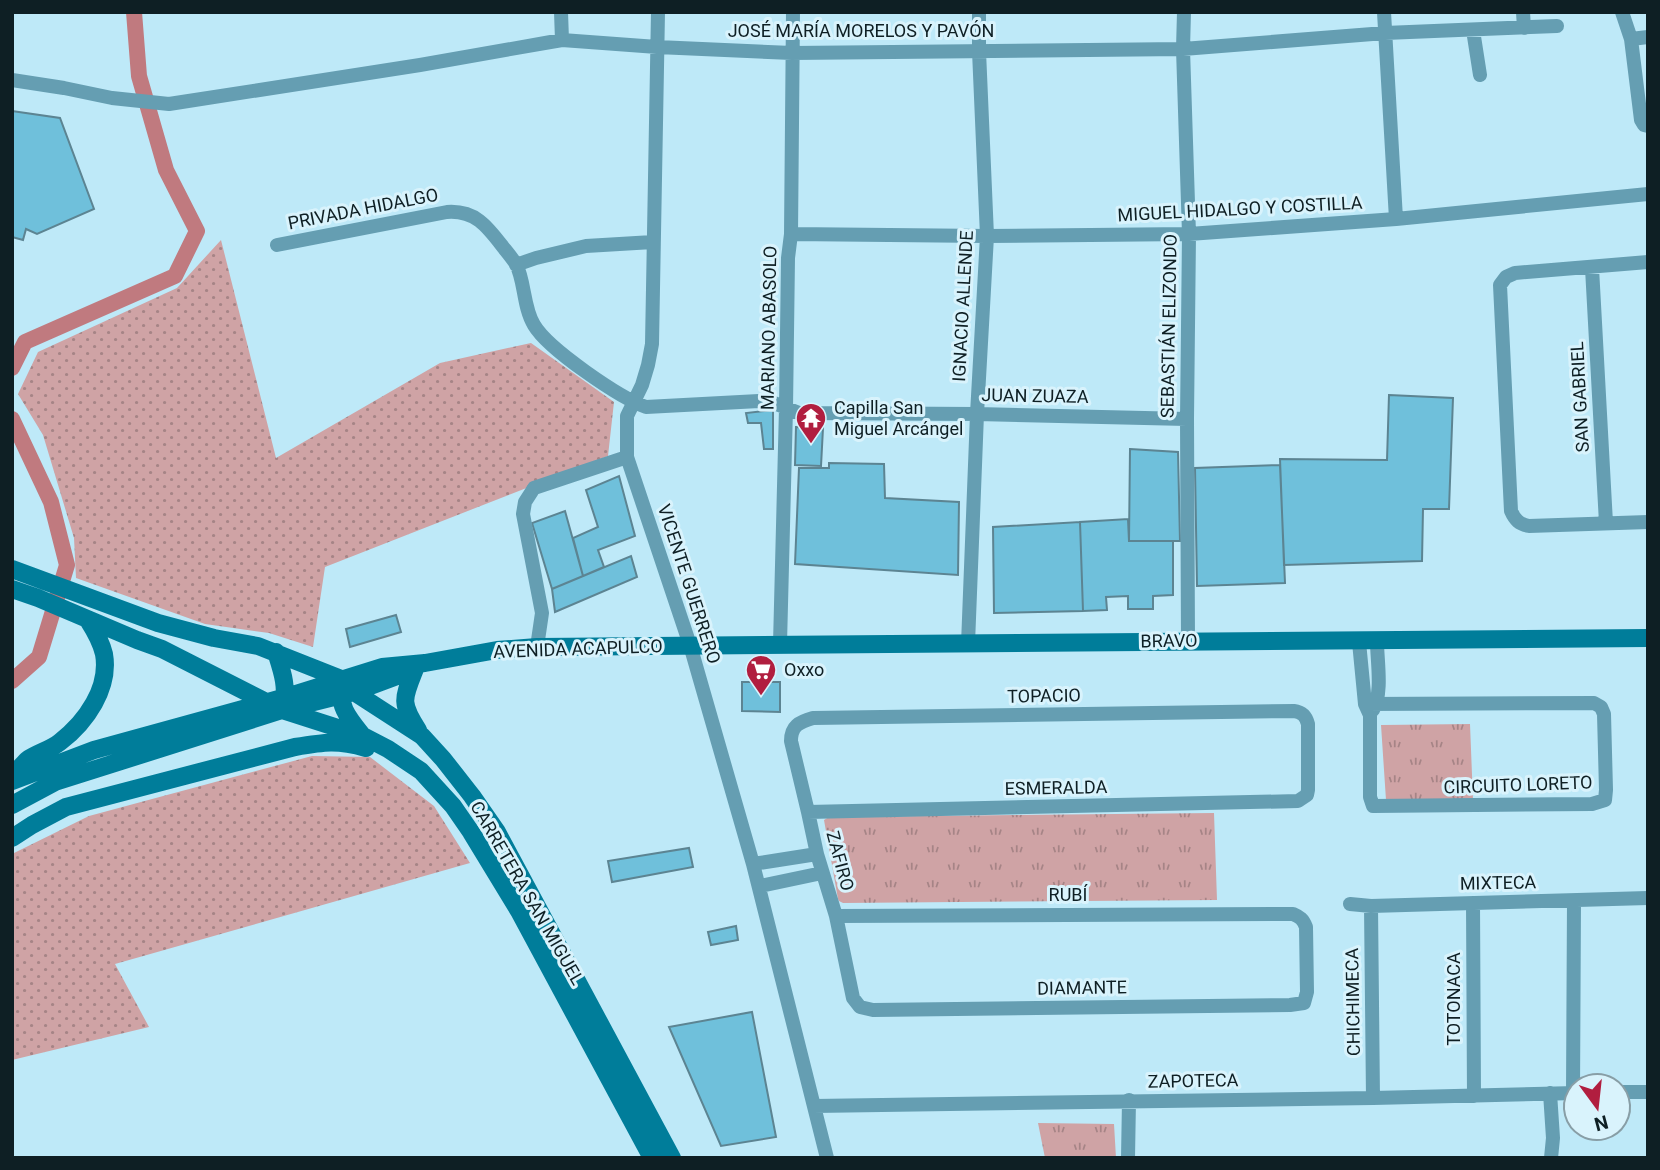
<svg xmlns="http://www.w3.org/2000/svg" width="1660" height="1170" font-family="Roboto,sans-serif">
<defs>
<pattern id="grass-dots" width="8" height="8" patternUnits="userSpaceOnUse" patternTransform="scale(1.75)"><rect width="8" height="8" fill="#cfa3a5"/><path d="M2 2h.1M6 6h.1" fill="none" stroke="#a68486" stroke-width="1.8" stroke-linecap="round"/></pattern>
<pattern id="park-tufts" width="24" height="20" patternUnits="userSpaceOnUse" patternTransform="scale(1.75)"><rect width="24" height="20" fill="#cfa3a5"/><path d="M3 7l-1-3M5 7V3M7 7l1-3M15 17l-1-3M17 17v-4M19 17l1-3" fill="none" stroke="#a68486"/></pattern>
</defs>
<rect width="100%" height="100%" fill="#bee9f8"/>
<path fill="url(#grass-dots)" d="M221,240L276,458L440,363L531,343L614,402L608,456L325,567L313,647L269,633L205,624L76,578L74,538L43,435L18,394L38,352L177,288Z
M312,756L370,757L434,806L470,863L115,964L149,1027L12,1060V854L89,816Z"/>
<path fill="url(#park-tufts)" d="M1470,724L1473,800H1386L1381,725Z
M1214,813L1217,900L843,903L839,901L838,899L824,820L829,817Z
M1038,1123L1114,1124L1116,1158H1045Z"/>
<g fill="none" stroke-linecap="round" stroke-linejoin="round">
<path stroke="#c07a7f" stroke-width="16" d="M12,368L25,342L175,276L197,231L166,170L139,76L134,12
M12,419L51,502L67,565L39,657L12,681"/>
</g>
<path fill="#6fc0db" stroke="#5c8492" stroke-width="2" d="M12,111L60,118L94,209L37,234L26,229L23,240L12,237Z
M1389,395L1453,398L1449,509H1423L1422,561L1284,565L1280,459L1387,460Z
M773,410V449H764L761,423H748L746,413Z
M796,427L823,428L821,466L795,465Z
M1130,449L1178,452L1180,541H1129Z
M829,463L884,464L885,498L959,502L958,575L795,564L799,468H829Z
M1280,465L1285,583L1197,586L1195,468Z
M619,476L635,536L598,550L604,567L583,576L573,538L598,527L586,490Z
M565,511L583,576L552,589L532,523Z
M1128,519L1129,541H1173V595L1153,596V609H1128V596L1106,597L1107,610L1083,611L1080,522Z
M1080,522L1083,611L994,613L993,527Z
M631,556L637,577L555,612L552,589Z
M396,615L401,632L350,647L346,629Z
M742,682H780V712L742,711Z
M689,848L693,867L612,882L608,861Z
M736,926L738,940L711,945L708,932Z
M752,1012L776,1137L721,1146L669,1027Z"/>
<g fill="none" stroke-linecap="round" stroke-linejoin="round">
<path stroke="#659eb2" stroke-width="14" d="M561,12L562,40
M658,12L652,344L648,365L642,385L627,416V457L690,645L753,864L827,1158
M1184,12L1183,49L1189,234L1187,419L1188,641
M1384,12L1396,219
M1523,12L1524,28
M1622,12L1631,39L1641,120L1644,125L1648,126
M1473,30L1480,75
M1631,39L1648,37
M12,80L64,88L112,98L169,104L420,65L562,40L657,47L792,53L1183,49L1385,33L1557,26
M791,234L987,236L1189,234L1396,219L1648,194
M277,245L447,212C475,210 487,226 503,247C507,252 512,258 516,264C525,281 523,307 534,325C548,349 620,398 646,407L759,401L774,403L799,413L977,414L1187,419
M1648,262L1515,273L1506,277L1500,285L1511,511C1515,520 1519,524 1529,526L1648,522
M516,265L536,258L586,246L653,242
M1592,268L1606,523
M1359,642L1365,704L1370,715V797L1373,806L1592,804L1605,800L1606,790L1604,714L1601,707L1594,703L1365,704
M780,644L786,408L788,258L791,234L793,12
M968,644L977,414L987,236L979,51V12
M537,647L542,613L523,514L525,502L534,488L627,457
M1373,710C1383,693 1377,661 1377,641
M808,812L1298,801L1307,795L1308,790V724C1306,716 1302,712 1294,711L813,718C799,722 791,726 791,741L808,812L817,854L836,916L853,998L860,1007L873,1010L1290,1005L1304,1003L1307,992L1306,927C1303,919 1300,917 1293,914L836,916
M753,864L817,854
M760,886L822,873
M1473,903L1474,1096
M1350,904L1371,906L1648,898
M1371,906L1373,1098
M1618,1092H1648
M1550,1093L1553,1138L1551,1158
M1573,1093L1574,901
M814,1106L1373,1098L1576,1093
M1128,1158L1129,1100"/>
<path stroke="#007d9a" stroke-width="18" d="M12,569L158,623L214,638L258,646L344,680L354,692L422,736L443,759L472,796L497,832L672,1158
M12,589L38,598L137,640L162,649L282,710L363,736L388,749L421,771L453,806L471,832L519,911L652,1158
M276,652C282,671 288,687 283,707
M415,669C403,699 400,702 418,730
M343,683C336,704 349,719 362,735
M12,776C17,771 22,765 27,760C37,753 50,750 60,742C86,722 110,688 104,654C101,641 95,631 88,620
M12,781L94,750L286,697L382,667L425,663L497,650L537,647C907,643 1277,642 1648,638
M12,805L55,782L282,710L354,692L413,670
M12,838L32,825L66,807L295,747C325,742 337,740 366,748"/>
</g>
<defs>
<g id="temple-pin" transform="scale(1.575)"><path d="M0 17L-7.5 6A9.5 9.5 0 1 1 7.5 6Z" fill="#b11e3f" stroke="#d9f3fc"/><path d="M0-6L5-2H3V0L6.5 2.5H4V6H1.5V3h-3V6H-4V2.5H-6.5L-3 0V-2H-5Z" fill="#fff"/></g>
<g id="supermarket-pin" transform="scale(1.575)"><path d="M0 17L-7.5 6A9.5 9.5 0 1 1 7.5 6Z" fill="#b11e3f" stroke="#d9f3fc"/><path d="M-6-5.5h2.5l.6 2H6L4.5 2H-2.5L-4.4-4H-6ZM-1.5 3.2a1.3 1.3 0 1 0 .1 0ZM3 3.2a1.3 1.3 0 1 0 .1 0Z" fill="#fff"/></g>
</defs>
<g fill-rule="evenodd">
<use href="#temple-pin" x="811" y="418"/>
<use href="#supermarket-pin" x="761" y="670"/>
</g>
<g text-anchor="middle" stroke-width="6" stroke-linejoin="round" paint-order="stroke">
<g font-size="18" fill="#0e1f24" stroke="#d9f3fc">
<text x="861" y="37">JOSÉ MARÍA MORELOS Y PAVÓN</text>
<text transform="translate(363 209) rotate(-11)" y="6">PRIVADA HIDALGO</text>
<text transform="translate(1240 209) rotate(-3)" y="6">MIGUEL HIDALGO Y COSTILLA</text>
<text transform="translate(963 306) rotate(-87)" y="6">IGNACIO ALLENDE</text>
<text transform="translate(1169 326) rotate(-89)" y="6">SEBASTIÁN ELIZONDO</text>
<text transform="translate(769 328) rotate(-89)" y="6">MARIANO ABASOLO</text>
<text transform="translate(1035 396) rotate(1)" y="6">JUAN ZUAZA</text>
<text transform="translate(1580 397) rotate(-93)" y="6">SAN GABRIEL</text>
<text transform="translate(689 584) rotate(72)" y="6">VICENTE GUERRERO</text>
<text transform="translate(1169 641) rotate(-1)" y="6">BRAVO</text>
<text transform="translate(578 649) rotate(-2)" y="6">AVENIDA ACAPULCO</text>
<text transform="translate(1044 696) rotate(-1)" y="6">TOPACIO</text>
<text transform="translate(1518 785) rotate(-2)" y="6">CIRCUITO LORETO</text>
<text transform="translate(1056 788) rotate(-1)" y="6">ESMERALDA</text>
<text transform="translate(840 861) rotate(75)" y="6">ZAFIRO</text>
<text transform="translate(1498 883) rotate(-1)" y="6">MIXTECA</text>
<text transform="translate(527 893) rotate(60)" y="6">CARRETERA SAN MIGUEL</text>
<text x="1068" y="901">RUBÍ</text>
<text transform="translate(1082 988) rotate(-1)" y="6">DIAMANTE</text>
<text transform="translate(1454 999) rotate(-90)" y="6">TOTONACA</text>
<text transform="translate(1353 1002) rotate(-91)" y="6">CHICHIMECA</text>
<text transform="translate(1193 1081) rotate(-1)" y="6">ZAPOTECA</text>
</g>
<g font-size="18" fill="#0e1f24" stroke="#d9f3fc" text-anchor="start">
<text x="834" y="414">Capilla San<tspan x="834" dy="21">Miguel Arcángel</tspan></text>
<text x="784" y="676">Oxxo</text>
</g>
</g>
<rect width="1660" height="1170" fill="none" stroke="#0e1f24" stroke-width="28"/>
<g transform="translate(1597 1107) rotate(165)"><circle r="33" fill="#d9f3fc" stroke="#889ea6" stroke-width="2"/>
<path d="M0-5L12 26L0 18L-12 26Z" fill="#b11e3f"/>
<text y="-10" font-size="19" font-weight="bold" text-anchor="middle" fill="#0e1f24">N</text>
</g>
</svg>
